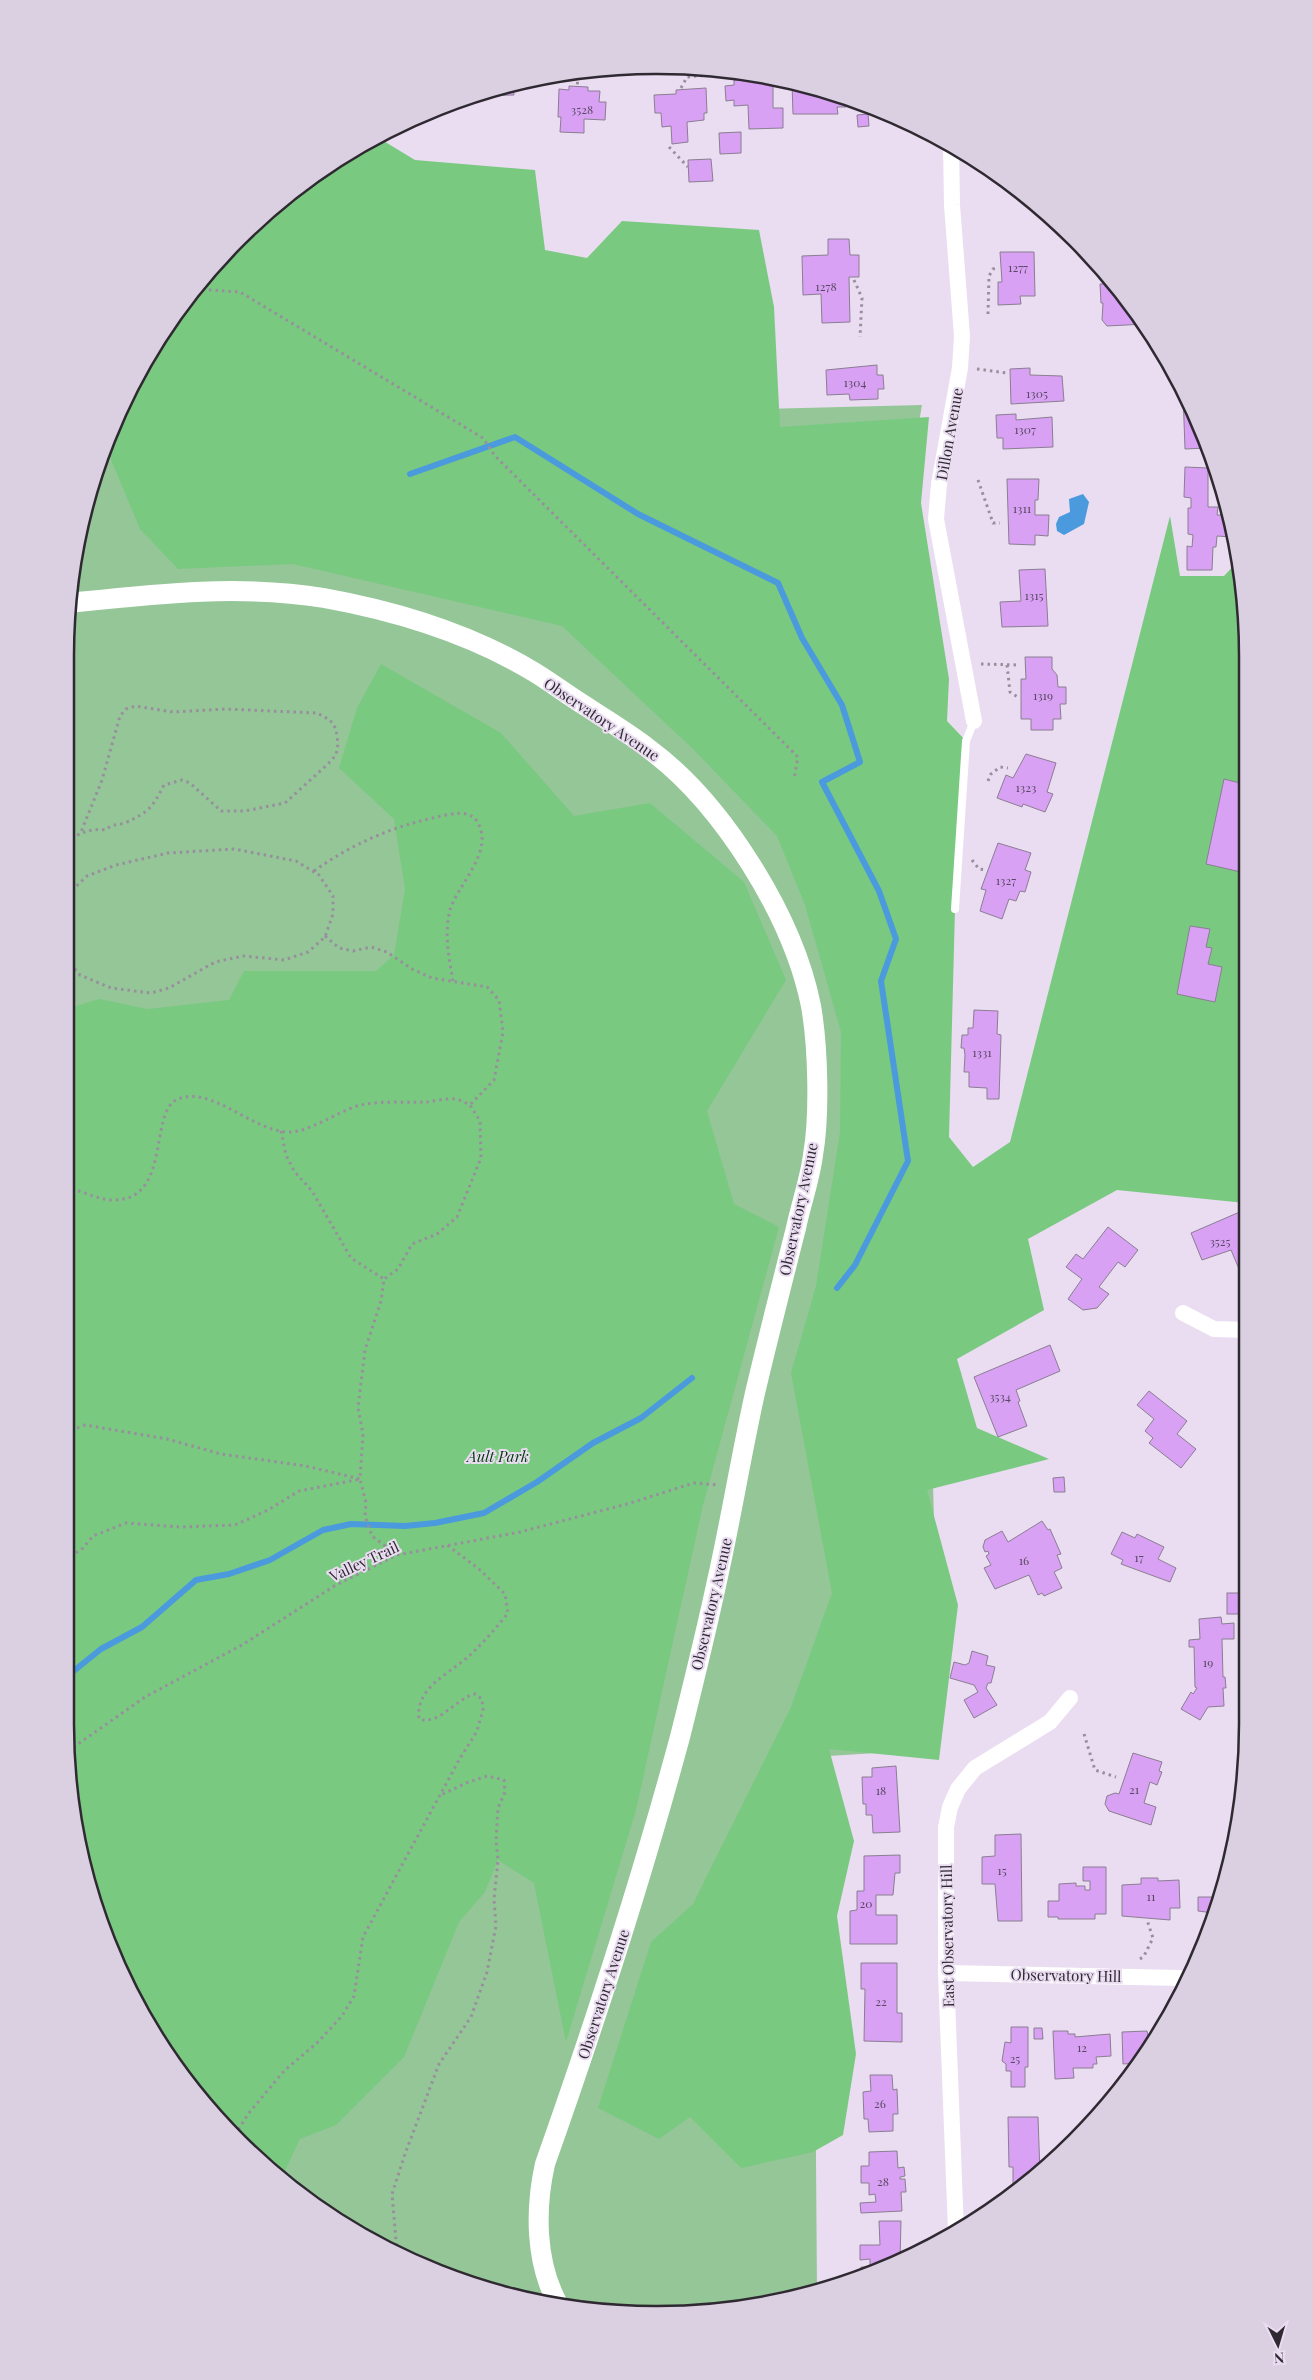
<svg xmlns="http://www.w3.org/2000/svg" width="1313" height="2380" viewBox="0 0 1313 2380" font-family="'Playfair Display',serif">
  <style>
    .green { fill: #94c697 }
    .forest { fill: #7ac981 }
    .water { fill: #4a9add }
    .lines { fill: none; stroke-linecap: round; stroke-linejoin: round }
    .stream { stroke: #4a9add; stroke-width: 6 }
    .building { fill: #d8a1f4; stroke: #8a7e91 }
    .path { stroke: #988f9d; stroke-width: 3; stroke-dasharray: 2.5 4; stroke-linecap: butt }
    .service { stroke: #fff; stroke-width: 8 }
    .minor { stroke: #fff; stroke-width: 16 }
    .tertiary { stroke: #fff; stroke-width: 20 }
    .labels { text-anchor: middle; dominant-baseline: central; stroke-width: 4; stroke-linejoin: round; paint-order: stroke }
    .number-label { font-size: 12px; fill: #594862 }
    .street-label { font-size: 15px; fill: #2f2a32; stroke: #eaddf1 }
    .park-label { font-size: 15px; font-style: italic; fill: #003b0d; stroke: #eaddf1 }
    .rim { fill: none; stroke: #2f2a32; stroke-width: 2.5 }
  </style>
  <rect width="100%" height="100%" fill="#eaddf1"/>
  <polygon class="green" points="212,267 644,412 922,405 907,493 940,1749 813,1757 817,2292 809,2295 695,2314 618,2314 504,2295 430,2270 328,2215 266,2168 187,2084 144,2019 96,1914 76,1839 65,1723 66,618 85,503 144,361"/>
  <g class="forest">
    <polygon points="377,137 415,160 535,170 545,250 587,258 622,221 759,230 774,307 780,427 929,417 921,503 949,679 947,721 966,741 955,909 949,1137 973,1167 1010,1142 1170,516 1180,576 1224,576 1238,561 1243,580 1245,1203 1117,1190 1028,1239 1044,1310 957,1359 977,1428 1049,1459 927,1490 958,1605 939,1760 829,1749 854,1841 837,1916 856,2054 843,2135 813,2152 741,2168 690,2117 659,2139 598,2108 651,1942 693,1904 791,1707 832,1593 791,1373 816,1286 840,1132 841,1032 805,905 777,836 694,750 562,626 293,564 178,569 140,529 107,450 144,361 212,267 296,187"/>
    <polygon points="381,664 501,733 574,816 650,803 744,882 786,980 707,1111 734,1204 779,1227 703,1505 636,1810 566,2042 534,1883 498,1860 485,1892 459,1922 404,2057 336,2125 300,2139 281,2179 266,2168 187,2084 144,2019 96,1914 76,1839 65,1723 66,1009 99,999 148,1009 229,1000 244,971 376,971 394,955 405,889 394,819 339,768 357,708"/>
  </g>
  <polygon class="water" points="1083,494 1089,502 1084,524 1064,535 1057,531 1056,524 1059,517 1070,512 1069,499"/>
  <g class="lines">
    <g class="stream">
      <polyline points="410,474 515,437 638,514 778,583 802,638 842,705 860,762 822,782 879,891 896,939 881,981 908,1161 855,1265 837,1288"/>
      <polyline points="65,1678 101,1649 142,1627 196,1580 229,1574 270,1560 323,1530 351,1524 405,1526 435,1523 484,1513 537,1482 593,1443 641,1418 692,1378"/>
    </g>
  </g>
  <g class="building">
    <polygon points="773,79 773,108 783,108 783,128 749,129 748,105 734,106 734,100 726,101 725,86 734,85 734,80"/>
    <polygon points="513,84 514,95 473,96 503,85"/>
    <polygon points="792,84 846,96 846,107 837,107 838,114 793,114"/>
    <polygon points="569,86 588,87 588,91 600,91 599,102 606,102 605,120 584,119 584,133 560,132 561,117 558,117 559,89 569,90"/>
    <polygon points="706,88 707,113 704,113 704,120 687,122 688,142 672,144 671,126 662,127 661,113 655,113 654,95 676,94 676,90"/>
    <polygon points="868,114 869,126 858,127 857,115"/>
    <polygon points="741,132 741,153 720,154 719,133"/>
    <polygon points="711,159 713,181 689,182 688,160"/>
    <polygon points="828,239 849,239 850,255 859,255 859,277 849,277 850,322 822,323 821,294 803,295 802,256 828,255"/>
    <polygon points="1000,252 1034,252 1035,296 1020,296 1021,304 998,305 998,282 1002,282"/>
    <polygon points="1103,276 1145,324 1107,326 1102,320 1103,303 1101,303 1100,284 1103,284"/>
    <polygon points="877,365 877,375 883,375 884,389 878,389 878,399 850,400 849,394 827,395 826,370"/>
    <polygon points="1030,368 1030,375 1062,376 1064,401 1011,404 1010,369"/>
    <polygon points="1183,393 1203,430 1206,448 1185,449"/>
    <polygon points="1016,414 1016,420 1052,417 1053,447 1003,449 1003,438 997,438 996,415"/>
    <polygon points="1185,467 1208,468 1208,507 1218,507 1217,515 1226,515 1232,537 1217,536 1216,547 1213,547 1212,570 1187,570 1187,546 1192,547 1193,535 1188,534 1188,508 1191,508 1191,498 1184,497"/>
    <polygon points="1007,479 1039,479 1038,500 1035,500 1035,515 1049,515 1048,536 1035,535 1035,545 1009,544"/>
    <polygon points="1045,569 1048,626 1002,627 1000,602 1021,601 1019,570"/>
    <polygon points="1025,657 1052,657 1052,669 1057,675 1058,687 1066,687 1066,704 1060,704 1061,719 1053,719 1053,730 1031,730 1031,719 1021,719 1021,679 1026,679"/>
    <polygon points="1026,754 1056,763 1047,792 1053,794 1045,812 1023,804 1022,807 997,798 1006,775 1013,778"/>
    <polygon points="1224,779 1244,784 1244,861 1241,872 1206,864"/>
    <polygon points="998,843 1031,853 1025,870 1031,872 1025,892 1020,891 1016,901 1009,899 1002,919 980,911 986,890 981,889"/>
    <polygon points="1190,926 1210,929 1206,947 1212,948 1208,964 1222,967 1215,1002 1177,994"/>
    <polygon points="974,1010 998,1011 997,1034 1001,1035 999,1099 987,1099 987,1088 969,1087 969,1072 964,1072 965,1055 964,1048 961,1048 962,1035 968,1035 968,1028 973,1028"/>
    <polygon points="1242,1211 1245,1219 1245,1275 1242,1276 1231,1250 1202,1260 1191,1233"/>
    <polygon points="1108,1227 1138,1250 1125,1267 1118,1262 1099,1287 1109,1294 1097,1308 1083,1310 1068,1299 1082,1279 1066,1267 1076,1254 1083,1259"/>
    <polygon points="1050,1345 1060,1371 1016,1390 1020,1401 1018,1402 1027,1426 998,1437 974,1377"/>
    <polygon points="1149,1391 1187,1421 1177,1434 1196,1449 1181,1468 1149,1443 1153,1438 1145,1431 1154,1419 1137,1405"/>
    <polygon points="1064,1477 1065,1492 1054,1492 1053,1478"/>
    <polygon points="1042,1521 1048,1530 1050,1529 1061,1554 1057,1555 1062,1568 1054,1572 1062,1588 1044,1596 1042,1593 1038,1595 1029,1575 995,1589 984,1568 991,1565 986,1556 989,1554 988,1551 985,1552 983,1547 985,1540 1002,1531 1008,1542"/>
    <polygon points="1122,1532 1135,1538 1137,1534 1164,1547 1158,1559 1176,1568 1170,1582 1121,1564 1123,1560 1111,1554"/>
    <rect x="1227" y="1593" width="19" height="21"/>
    <polygon points="1221,1617 1222,1624 1234,1623 1234,1639 1222,1639 1223,1677 1225,1677 1226,1688 1223,1688 1224,1706 1208,1707 1200,1720 1181,1709 1191,1692 1193,1694 1197,1688 1195,1687 1194,1647 1189,1647 1189,1640 1200,1639 1199,1619"/>
    <polygon points="972,1651 988,1656 986,1665 995,1667 991,1683 988,1683 986,1688 997,1705 974,1718 964,1700 978,1692 974,1685 950,1678 954,1662 965,1665 969,1663"/>
    <polygon points="1133,1753 1162,1762 1159,1771 1162,1772 1157,1785 1150,1782 1144,1803 1156,1807 1151,1825 1109,1811 1105,1804 1107,1796 1115,1793 1119,1794"/>
    <polygon points="896,1766 900,1832 873,1833 872,1815 866,1815 866,1804 863,1804 862,1777 872,1777 872,1768"/>
    <polygon points="1021,1834 1022,1921 998,1921 995,1884 982,1884 982,1857 995,1856 995,1835"/>
    <polygon points="900,1855 900,1873 895,1873 893,1895 876,1895 876,1915 897,1915 897,1944 850,1944 850,1911 857,1910 857,1891 864,1891 864,1856"/>
    <polygon points="1083,1867 1106,1867 1106,1914 1095,1914 1095,1919 1058,1919 1058,1917 1048,1917 1048,1901 1059,1901 1059,1884 1076,1883 1076,1886 1085,1886 1085,1890 1090,1890 1090,1881 1083,1881"/>
    <polygon points="1141,1878 1158,1878 1158,1881 1179,1880 1180,1908 1170,1908 1170,1920 1122,1916 1122,1885 1141,1884"/>
    <polygon points="1198,1897 1220,1897 1213,1913 1198,1911"/>
    <polygon points="861,1963 897,1963 897,2013 902,2013 902,2042 864,2041 865,1989 861,1989"/>
    <polygon points="1011,2027 1028,2027 1028,2067 1025,2067 1025,2087 1011,2087 1011,2071 1006,2071 1006,2064 1002,2061 1005,2042 1011,2043"/>
    <polygon points="1034,2028 1042,2028 1043,2039 1034,2039"/>
    <polygon points="1053,2031 1068,2031 1068,2034 1075,2034 1075,2037 1110,2034 1111,2056 1096,2057 1097,2064 1093,2064 1093,2068 1073,2068 1074,2078 1055,2079"/>
    <polygon points="1147,2031 1148,2036 1157,2036 1139,2063 1123,2064 1122,2032"/>
    <polygon points="870,2075 892,2075 893,2090 897,2089 898,2114 893,2114 893,2131 869,2132 868,2119 864,2119 863,2092 871,2091"/>
    <polygon points="1008,2117 1038,2117 1040,2173 1027,2183 1013,2184 1013,2167 1009,2167"/>
    <polygon points="897,2151 898,2168 904,2167 905,2176 900,2177 900,2179 905,2179 906,2192 901,2192 902,2211 861,2213 860,2203 876,2202 875,2194 869,2195 869,2183 861,2183 861,2166 869,2166 869,2152"/>
    <polygon points="879,2221 901,2221 900,2261 883,2270 861,2278 861,2267 870,2267 870,2259 860,2260 860,2245 880,2245"/>
  </g>
  <g class="lines">
    <g class="path">
      <polyline points="557,76 578,77 577,88"/>
      <polyline points="748,80 748,73"/>
      <polyline points="681,88 687,77 708,75"/>
      <polyline points="669,147 688,167"/>
      <polyline points="854,280 862,298 860,337"/>
      <polyline points="196,289 240,292 483,438 495,456 798,757 794,779"/>
      <polyline points="988,314 989,276 993,269 997,268"/>
      <polyline points="977,369 1007,373"/>
      <polyline points="978,480 993,523 1000,523"/>
      <polyline points="981,664 1019,665"/>
      <polyline points="1007,665 1010,692 1019,698"/>
      <polyline points="988,781 991,774 1000,767 1008,768"/>
      <path d="M66 842C80 833 89 828 106 830 111 824 118 825 125 823 149 812 152 808 164 785L182 780 190 783 221 811H244L285 803 328 764 336 755 338 744 336 729 330 720 317 713 225 709 173 712 135 706 126 709 120 716 102 780 81 832"/>
      <polyline points="972,860 979,869 987,870"/>
      <path d="M314 871C352 844 391 827 437 817 451 814 470 808 478 823 494 852 458 884 450 910 444 934 449 958 453 981"/>
      <polyline points="325,936 339,948 353,951 371,947 387,952 412,969 432,978 487,987 499,1000 503,1032 494,1080 470,1105"/>
      <polyline points="66,959 80,975 111,988 151,993 169,988 215,962 243,956 284,960 308,952 325,937 333,914 333,896 319,875 296,861 234,849 168,853 116,865 87,876 69,893 66,902"/>
      <polyline points="281,1131 286,1155 294,1171 312,1191 351,1258 384,1279"/>
      <path d="M65 1433 85 1425 167 1439 221 1454 306 1466 360 1479 363 1434 358 1408 365 1350 381 1301 384 1279 398 1269 412 1244 437 1234 457 1217 481 1158 480 1121 470 1105C466 1103 461 1100 456 1099 447 1098 435 1101 426 1102 404 1103 379 1100 357 1106 338 1112 308 1132 290 1132 252 1132 210 1083 176 1100 149 1115 171 1201 113 1200 97 1200 82 1190 66 1188"/>
      <polyline points="65,1560 83,1548 93,1536 126,1523 180,1527 235,1525 268,1510 299,1491 360,1479 366,1503 365,1516 372,1536 397,1555"/>
      <polyline points="1084,1734 1095,1770 1116,1777"/>
      <polyline points="68,1751 145,1697 242,1645 336,1585 397,1555 520,1532 627,1504 694,1483 718,1485"/>
      <polyline points="1140,1959 1144,1956 1153,1938 1147,1920"/>
      <path d="M235 2135 248 2114 284 2071 318 2042 342 2016 354 1996 363 1937 459 1760 477 1731 483 1710 482 1699 475 1694C456 1698 439 1726 419 1719 415 1688 449 1674 469 1656 483 1643 496 1628 508 1613L505 1594 479 1569 447 1545"/>
      <polyline points="397,2252 392,2194 405,2154 439,2064 471,2017 487,1972 496,1926 494,1899 498,1860 496,1840 498,1808 505,1792 504,1780 487,1776 466,1783 441,1795"/>
    </g>
    <polyline class="service" points="955,909 966,741 974,721"/>
    <g class="minor">
      <polyline points="951,144 952,205 962,336 960,368 939,484 936,519 974,721"/>
      <polyline points="1183,1313 1214,1329 1245,1330"/>
      <polyline points="946,1973 1180,1978 1184,1981"/>
      <polyline points="956,2231 946,1973 946,1827 950,1807 958,1789 975,1768 1050,1722 1070,1698"/>
    </g>
    <path class="tertiary" d="M69 603C154 594 238 584 324 598 396 611 471 634 534 672 552 683 569 696 587 707 608 721 630 734 649 749 722 803 793 916 811 1006 818 1046 820 1115 813 1155 810 1179 801 1204 796 1228 782 1283 768 1338 755 1393 741 1456 731 1519 717 1581 706 1633 693 1685 680 1737 641 1881 595 2023 545 2164 535 2209 535 2262 558 2304"/>
  </g>
  <g class="labels">
    <g class="number-label">
      <text x="582" y="109">3528</text>
      <text x="1018" y="267">1277</text>
      <text x="826" y="286">1278</text>
      <text x="855" y="382">1304</text>
      <text x="1037" y="393">1305</text>
      <text x="1025" y="429">1307</text>
      <text x="1022" y="508">1311</text>
      <text x="1034" y="595">1315</text>
      <text x="1043" y="695">1319</text>
      <text x="1026" y="787">1323</text>
      <text x="1006" y="880">1327</text>
      <text x="982" y="1052">1331</text>
      <text x="1220" y="1241">3525</text>
      <text x="1000" y="1396">3534</text>
      <text x="1139" y="1557">17</text>
      <text x="1024" y="1560">16</text>
      <text x="1208" y="1662">19</text>
      <text x="1134" y="1789">21</text>
      <text x="881" y="1790">18</text>
      <text x="1002" y="1870">15</text>
      <text x="1151" y="1896">11</text>
      <text x="866" y="1903">20</text>
      <text x="881" y="2001">22</text>
      <text x="1082" y="2047">12</text>
      <text x="1015" y="2058">25</text>
      <text x="880" y="2103">26</text>
      <text x="883" y="2181">28</text>
    </g>
    <g class="street-label">
      <text transform="translate(949 434) rotate(-80)">Dillon Avenue</text>
      <text transform="translate(602 719) rotate(34)">Observatory Avenue</text>
      <text transform="translate(798 1209) rotate(-78)">Observatory Avenue</text>
      <text transform="translate(364 1561) rotate(-25)">Valley Trail</text>
      <text transform="translate(711 1604) rotate(-77)">Observatory Avenue</text>
      <text transform="translate(947 1936) rotate(-91)">East Observatory Hill</text>
      <text transform="translate(1066 1975) rotate(1)">Observatory Hill</text>
      <text transform="translate(603 1994) rotate(-72)">Observatory Avenue</text>
    </g>
    <g class="park-label">
      <text x="498" y="1456">Ault Park</text>
    </g>
  </g>
  <path d="M0 0H1313V2380H0ZM656 74H657A582 582 0 0 1 1239 656V1724A582 582 0 0 1 657 2306H656A582 582 0 0 1 74 1724V656A582 582 0 0 1 656 74Z" fill="#dbcfe2" fill-rule="evenodd"/>
  <path class="rim" d="M656 74H657A582 582 0 0 1 1239 656V1724A582 582 0 0 1 657 2306H656A582 582 0 0 1 74 1724V656A582 582 0 0 1 656 74Z"/>
  <g transform="translate(1278 2345) rotate(175)" stroke="#eaddf1" stroke-width="4" paint-order="stroke">
  <path d="M0-4L9 19L0 12L-9 19Z" fill="#2f2a32"/>
  <text y="-8" font-size="14" font-weight="bold" text-anchor="middle" fill="#2f2a32">N</text>
  </g>
</svg>
